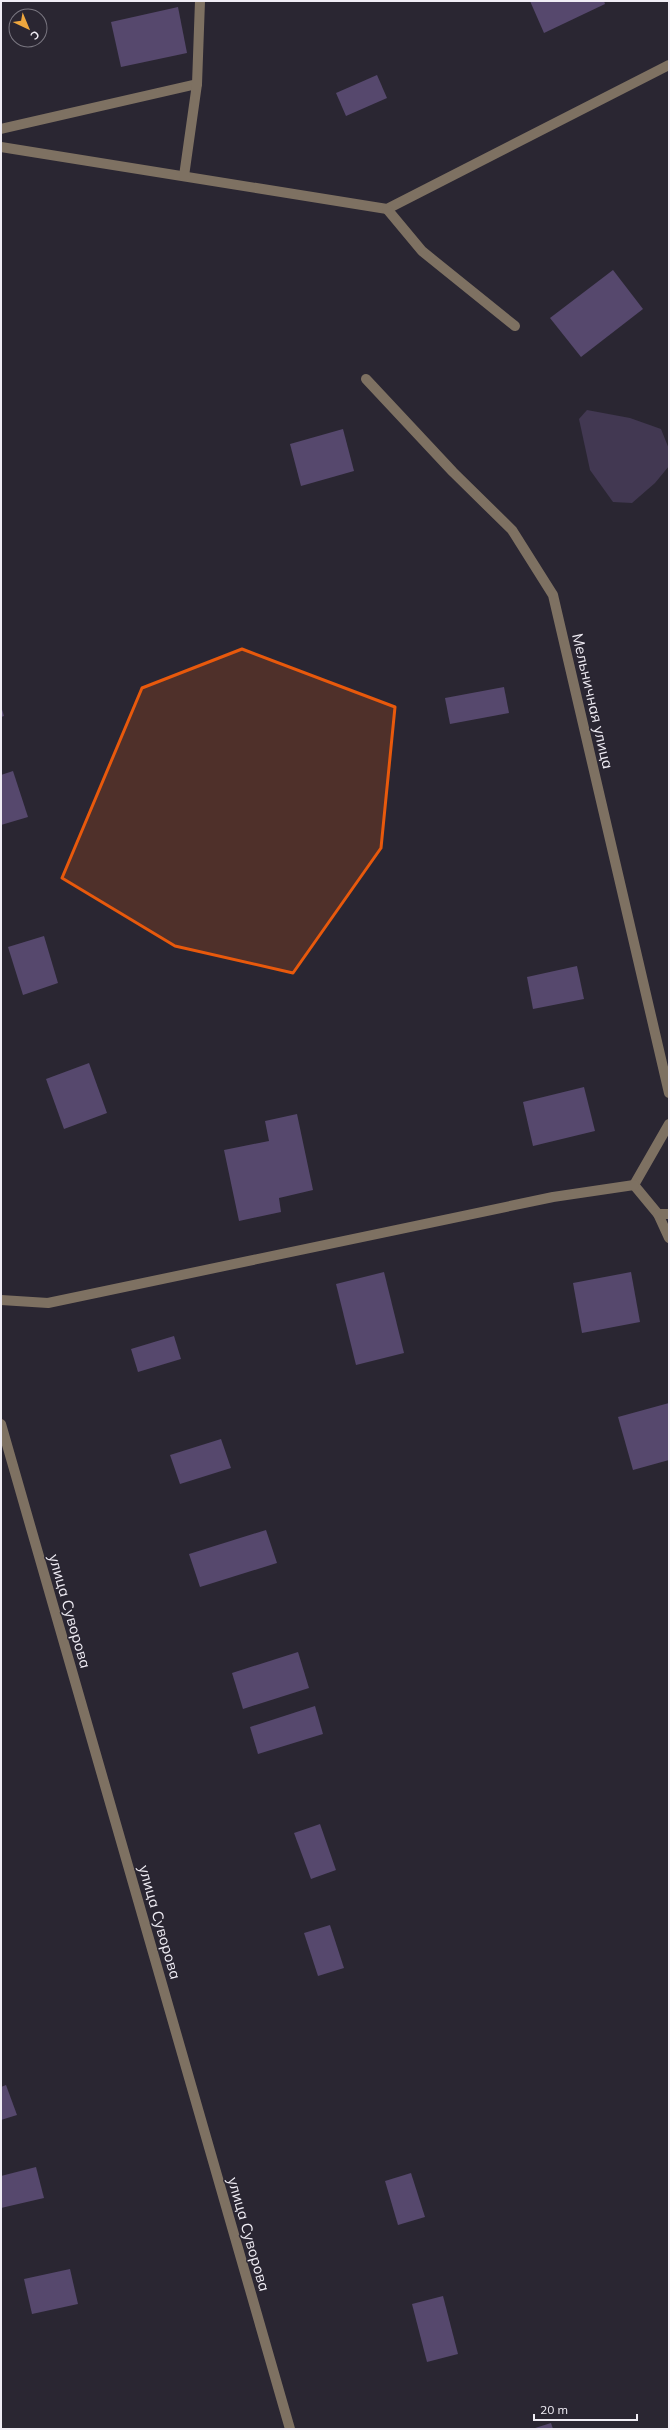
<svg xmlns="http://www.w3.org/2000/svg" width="670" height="2430" viewBox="0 0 670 2430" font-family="Mulish,sans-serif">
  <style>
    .green { fill: #423852 }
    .building { fill: #56486d }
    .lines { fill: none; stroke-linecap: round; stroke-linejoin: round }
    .minor { stroke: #7e7162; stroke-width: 10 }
    .marked { fill: #e8590c; fill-opacity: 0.2; stroke: #e8590c; stroke-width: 3; stroke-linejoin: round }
    .labels { text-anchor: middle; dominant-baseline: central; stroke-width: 3; stroke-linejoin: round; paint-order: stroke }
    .street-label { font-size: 15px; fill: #f0edf5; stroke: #2a2632 }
  </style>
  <rect width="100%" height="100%" fill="#2a2632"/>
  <polygon class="green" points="587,410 630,418 661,429 669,449 669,466 655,483 632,503 613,502 590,470 579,419"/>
  <g class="building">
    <polygon points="530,1 604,1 605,4 544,33"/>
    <polygon points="178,7 187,53 121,67 111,22"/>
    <polygon points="377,75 387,98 346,116 336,93"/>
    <polygon points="613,270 643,309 581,357 550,318"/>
    <polygon points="343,429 354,471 301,486 290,444"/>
    <polygon points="504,687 509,713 450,724 445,698"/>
    <polygon points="1,706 4,716 1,717"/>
    <polygon points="13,771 28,817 1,825 1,775"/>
    <polygon points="44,936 58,983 23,995 8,947"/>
    <polygon points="577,966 584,999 533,1009 527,977"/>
    <polygon points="89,1063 107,1113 64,1129 46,1079"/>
    <polygon points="584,1087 595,1131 533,1146 523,1102"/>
    <polygon points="297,1114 313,1190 279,1198 281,1212 239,1221 224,1150 269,1141 265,1121"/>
    <polygon points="384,1272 404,1353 356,1365 336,1284"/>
    <polygon points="631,1272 640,1322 582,1333 573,1283"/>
    <polygon points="174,1336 181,1359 138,1372 131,1349"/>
    <polygon points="669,1403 669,1460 633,1470 618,1417"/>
    <polygon points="221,1439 231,1468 180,1484 170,1455"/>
    <polygon points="266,1530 277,1563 200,1587 189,1554"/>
    <polygon points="298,1652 309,1688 243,1709 232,1673"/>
    <polygon points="315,1706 323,1734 258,1754 250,1727"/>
    <polygon points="320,1824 336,1870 311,1879 294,1833"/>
    <polygon points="330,1925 344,1968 318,1976 304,1933"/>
    <polygon points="6,2085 17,2115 1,2120 1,2087"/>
    <polygon points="36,2167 44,2198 1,2208 1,2176"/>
    <polygon points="411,2173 425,2217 398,2225 385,2181"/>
    <polygon points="70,2269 78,2304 32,2314 24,2279"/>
    <polygon points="443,2296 458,2354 427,2362 412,2304"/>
    <polygon points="551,2423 553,2429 532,2429"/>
  </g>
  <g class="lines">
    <g class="minor">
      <polyline points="1,129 197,84"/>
      <polyline points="1,147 387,209 669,65"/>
      <polyline points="184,176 197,84 200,1"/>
      <polyline points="387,209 422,251 515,326"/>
      <polyline points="366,379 453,472 512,530 553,595 669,1093"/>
      <polyline points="634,1185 669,1124"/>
      <polyline points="634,1185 658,1214 669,1238"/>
      <polyline points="658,1214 669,1214"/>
      <polyline points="1,1300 48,1303 553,1197 634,1185"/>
      <polyline points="1,1424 290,2429"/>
    </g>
  </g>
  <path class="marked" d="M242 649 395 707 381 848 293 973 175 946 62 878 142 688Z"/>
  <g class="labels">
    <g class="street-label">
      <text transform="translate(593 701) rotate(77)">Мельничная улица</text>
      <text transform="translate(70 1611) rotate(74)">улица Суворова</text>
      <text transform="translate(160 1922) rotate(74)">улица Суворова</text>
      <text transform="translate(249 2234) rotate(74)">улица Суворова</text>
    </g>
  </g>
  <rect width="670" height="2430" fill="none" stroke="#f0edf5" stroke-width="4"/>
  <g transform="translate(28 28) rotate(136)"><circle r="19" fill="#2a2632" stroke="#797680"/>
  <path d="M0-3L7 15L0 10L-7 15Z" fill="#efa73e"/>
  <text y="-6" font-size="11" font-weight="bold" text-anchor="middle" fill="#f0edf5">С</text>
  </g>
  <path d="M534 2414v6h103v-6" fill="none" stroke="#f0edf5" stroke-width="2"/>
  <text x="540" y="2414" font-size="12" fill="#f0edf5" stroke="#2a2632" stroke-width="3" paint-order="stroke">20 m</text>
</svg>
